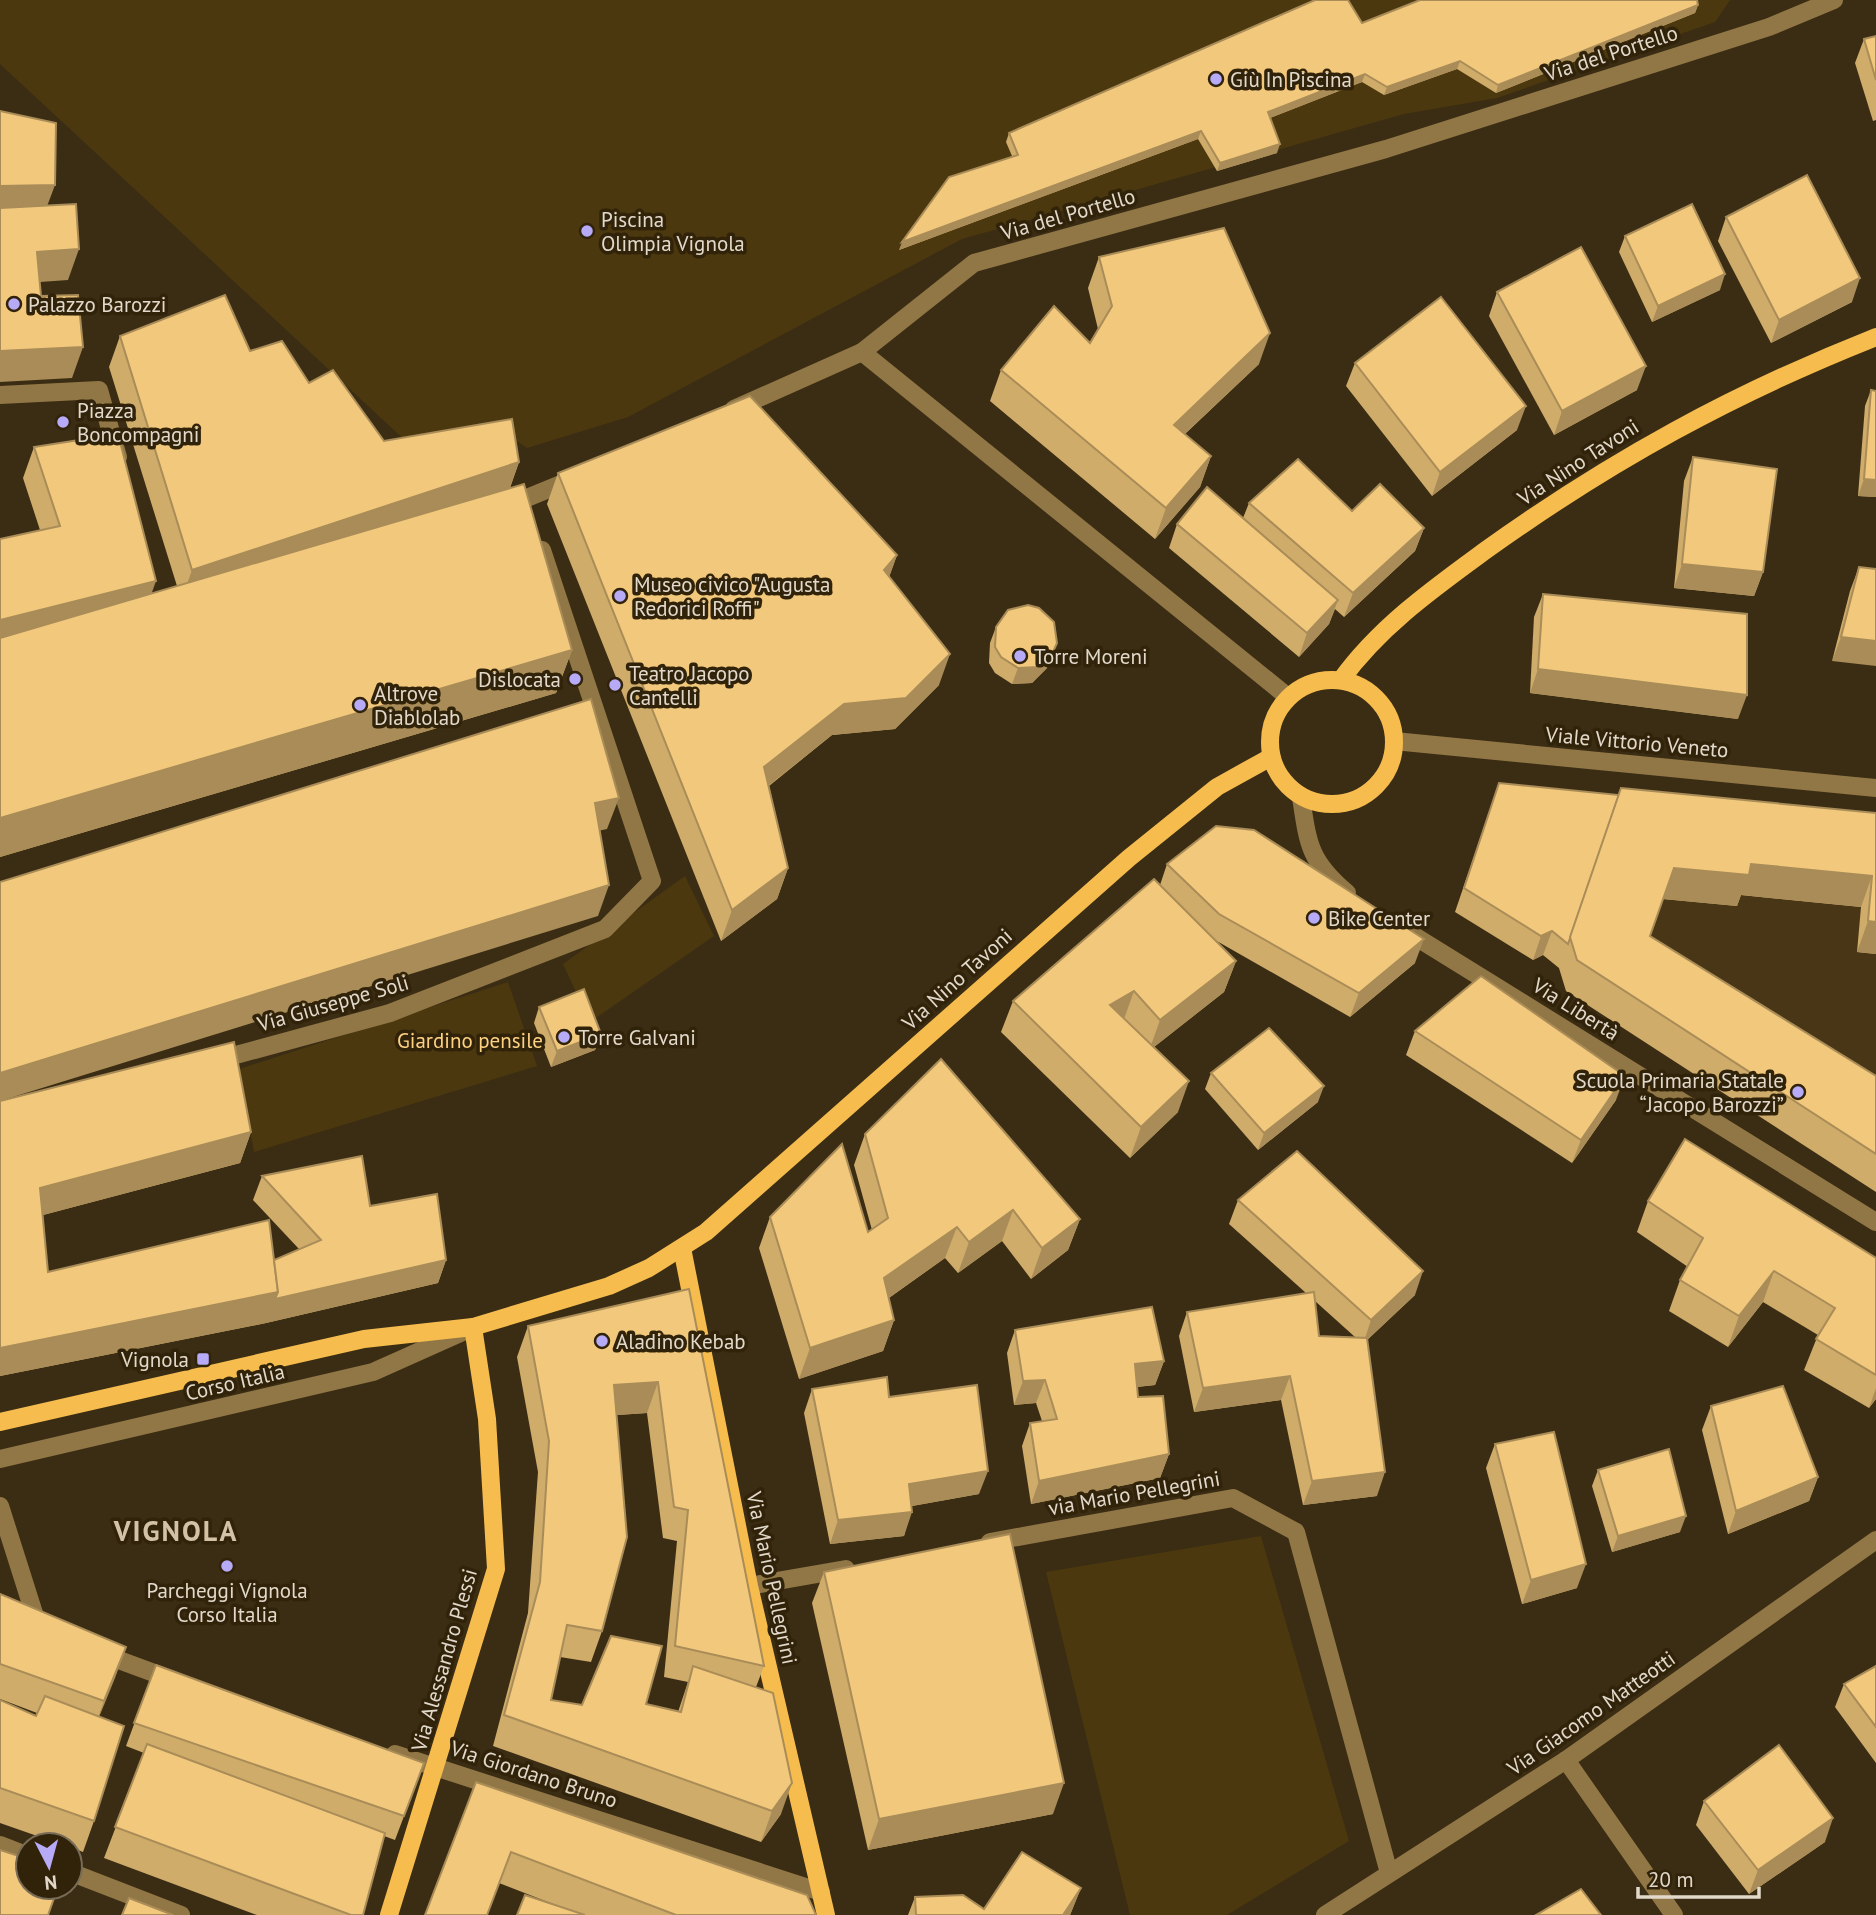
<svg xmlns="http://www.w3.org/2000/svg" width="1876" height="1915" viewBox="0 0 1876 1915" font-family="'PT Sans',sans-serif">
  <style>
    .built { fill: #483616 }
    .green { fill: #4c380e }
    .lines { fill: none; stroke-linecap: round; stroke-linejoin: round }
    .minor { stroke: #927746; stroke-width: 18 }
    .major { stroke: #f6bd4e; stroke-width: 18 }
    .wall { fill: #d0ac6b; fill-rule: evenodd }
    .shaded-wall { fill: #a98c57 }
    .building { fill: #f2c87c; stroke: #a98c57; stroke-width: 2 }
    .poi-dot { fill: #b7abf7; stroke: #31230a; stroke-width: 2.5 }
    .labels { text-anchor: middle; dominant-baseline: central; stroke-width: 7; stroke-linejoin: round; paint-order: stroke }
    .street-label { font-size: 21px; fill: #e2d9cb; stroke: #31230a }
    .poi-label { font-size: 21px; fill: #e2d9cb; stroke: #31230a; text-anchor: start }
    .park-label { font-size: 21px; fill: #fed283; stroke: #31230a }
    .district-label { font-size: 28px; font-weight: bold; letter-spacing: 2px; fill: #d3c2a5; stroke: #31230a }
  </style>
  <rect width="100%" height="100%" fill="#3b2d14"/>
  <polygon class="built" points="1490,807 1876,845 1876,1192 1566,991 1559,968 1543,955 1533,960 1455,912"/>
  <g class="green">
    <polygon points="0,0 1730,0 1715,22 1497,98 1404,114 962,239 628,417 527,448 497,428 410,445 0,64"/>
    <polygon points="685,876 714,936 590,1022 563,964"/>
    <polygon points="508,982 537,1066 254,1152 239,1069"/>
    <polygon points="1261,1536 1349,1841 1227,1915 1130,1915 1046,1572"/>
  </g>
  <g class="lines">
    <g class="minor">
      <polyline points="862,352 1288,697"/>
      <polyline points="0,395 99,390 118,457"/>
      <polyline points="734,409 862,352 974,263 1386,149 1769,27 1834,0"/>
      <polyline points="505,507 573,479"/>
      <polyline points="1394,741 1876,788"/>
      <path d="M1301 797C1308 844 1309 861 1347 893"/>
      <polyline points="1403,929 1876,1222"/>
      <polyline points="214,1061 390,1013 605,929 652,881 542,550"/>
      <polyline points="0,1459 373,1372 467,1330"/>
      <polyline points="0,1506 39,1629"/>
      <polyline points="990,1542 1233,1498 1296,1532 1389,1873"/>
      <polyline points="749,1586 846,1569"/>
      <polyline points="100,1653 173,1680"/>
      <polyline points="395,1754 821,1892"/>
      <polyline points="1566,1760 1674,1915"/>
      <polyline points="0,1845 28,1856"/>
      <polyline points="70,1872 181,1915"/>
      <polyline points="1325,1915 1566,1760 1876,1540"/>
    </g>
    <g class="major">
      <path d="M1341 680C1379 627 1434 588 1486 550 1612 460 1732 394 1876 337"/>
      <circle cx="1332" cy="742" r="62"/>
      <polyline points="682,1248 749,1586 826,1915"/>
      <polyline points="0,1422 364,1339 473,1327 609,1286 649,1268 706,1232 1129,858 1217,787 1271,757"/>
      <polyline points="389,1915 496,1569 487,1419 473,1327"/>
    </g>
  </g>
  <g class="wall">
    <polygon points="1698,5 1695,13 1496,93 1457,69 1384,95 1362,82 1270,118 1277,153 1217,171 1198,139 899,250 1012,156 1006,142 1009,133 1362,23"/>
    <polygon points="1876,36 1876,120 1873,121 1855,63 1864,39"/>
    <polygon points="1726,217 1852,302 1771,343 1718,241"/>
    <polygon points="1625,236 1720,290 1652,322 1619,252"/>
    <polygon points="1099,257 1259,364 1185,434 1211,456 1200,487 1155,539 990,401 1001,370 1090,343 1098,329 1088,288"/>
    <polygon points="1497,292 1637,390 1554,435 1489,316"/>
    <polygon points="120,336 250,351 309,383 384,441 519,462 510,488 572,650 556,693 0,857 0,539 40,530 23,478 34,447 152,593 177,586 109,367"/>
    <polygon points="1355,363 1517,430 1432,496 1346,386"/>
    <polygon points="1871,390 1876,497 1858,496 1865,406"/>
    <polygon points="1693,457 1763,572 1754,596 1674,588 1684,481"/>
    <polygon points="558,473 897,555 889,577 939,685 895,729 832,735 769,786 788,868 777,899 721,941 547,504"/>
    <polygon points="1249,503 1352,511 1424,528 1415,551 1344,617 1335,609 1329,624 1299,657 1169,548 1177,524 1243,518"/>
    <polygon points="1859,567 1876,569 1832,661 1850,591"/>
    <polygon points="1543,594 1738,719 1530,693 1534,617"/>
    <polygon points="996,627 1047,668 1032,683 1012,684 995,673 989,663 990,643"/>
    <polygon points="1499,783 1619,795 1876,813 1876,954 1857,952 1861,907 1741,895 1737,906 1663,899 1650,936 1876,1076 1876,1192 1566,991 1559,968 1543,955 1533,960 1455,912"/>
    <polygon points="1167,864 1415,963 1350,1017 1215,940 1236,961 1224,992 1154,1047 1178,1112 1130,1158 1001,1032 1013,1001 1160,885"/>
    <polygon points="539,1007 601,1034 595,1050 551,1067 534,1023"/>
    <polygon points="1415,1031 1616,1100 1572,1163 1406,1055"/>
    <polygon points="1211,1073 1318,1102 1258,1150 1205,1089"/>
    <polygon points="0,1101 251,1132 240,1163 43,1215 48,1272 274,1260 299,1249 253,1200 262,1176 370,1206 446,1260 438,1283 266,1323 0,1376"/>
    <polygon points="865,1134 1080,1219 1068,1250 1031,1279 1002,1241 958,1273 945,1258 889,1298 894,1320 883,1351 799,1379 759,1248 770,1217 868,1232 872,1230 854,1165"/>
    <path d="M1238 1200 1415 1295 1367 1340 1377 1496 1303 1505 1281 1400 1194 1412 1179 1336 1187 1312 1306 1293 1229 1224ZM1315 1301 1355 1337 1319 1336Z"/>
    <polygon points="1648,1201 1876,1258 1876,1399 1869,1408 1804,1370 1818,1335 1763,1302 1728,1347 1669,1311 1680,1280 1688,1267 1637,1232"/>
    <path d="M689 1289 764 1666 756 1687 781 1814 761 1842 493 1746 528 1613 538 1472 517 1357 528 1326ZM647 1413 663 1538 677 1541 664 1677 688 1682 678 1712 646 1704 582 1705 551 1700 560 1657 591 1662 602 1631 617 1415Z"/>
    <polygon points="1015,1330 1164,1361 1155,1385 1137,1387 1138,1397 1169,1454 1160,1478 1031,1504 1022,1446 1030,1423 1042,1421 1036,1403 1014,1405 1007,1353"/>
    <polygon points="812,1389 889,1397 979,1494 912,1506 904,1536 830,1544 804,1413"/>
    <polygon points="1711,1406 1818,1477 1809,1501 1728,1534 1702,1430"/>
    <polygon points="1495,1444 1577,1588 1522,1604 1486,1468"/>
    <polygon points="1598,1470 1680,1532 1612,1552 1592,1486"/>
    <polygon points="824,1572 1053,1814 868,1850 812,1603"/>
    <polygon points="0,1594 126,1647 99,1716 94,1821 83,1852 70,1847 70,1845 63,1845 0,1823 0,1700 36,1716 37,1713 0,1699"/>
    <polygon points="156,1665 424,1763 395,1840 384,1836 363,1915 257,1915 104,1858 144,1753 126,1746"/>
    <polygon points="1876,1666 1876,1763 1835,1707 1844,1684"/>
    <polygon points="476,1782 816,1915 517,1915 571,1911 499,1883"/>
    <polygon points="1704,1801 1825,1842 1749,1894 1696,1825"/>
    <polygon points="1081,1888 1070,1915 908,1915 915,1897 984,1909"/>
  </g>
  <g class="shaded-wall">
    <polygon points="1698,5 1695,13 1496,93 1498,85"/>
    <polygon points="1460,61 1457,69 1384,95 1387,87"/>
    <polygon points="1365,74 1362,82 1265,120 1268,112"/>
    <polygon points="1201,131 1198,139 899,250 902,242"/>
    <polygon points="1280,144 1277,153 1217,171 1220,163"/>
    <polygon points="55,185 46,209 0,210 0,186"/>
    <polygon points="79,249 68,280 26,283 37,252"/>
    <polygon points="1725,274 1720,290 1652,322 1658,306"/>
    <polygon points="1860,278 1852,302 1771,343 1779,320"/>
    <polygon points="1270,333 1259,364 1162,455 1174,425"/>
    <polygon points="83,347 72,378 0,382 0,351"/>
    <polygon points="1646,366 1637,390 1554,435 1562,411"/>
    <polygon points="1526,406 1517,430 1432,496 1440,472"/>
    <polygon points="1211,456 1200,487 1155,539 1166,508"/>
    <polygon points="519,462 508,493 181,601 192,570"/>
    <polygon points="1864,479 1876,480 1876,497 1858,496"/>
    <polygon points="1424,528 1415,551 1344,617 1353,593"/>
    <polygon points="897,555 886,586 884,570"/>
    <polygon points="1682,564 1763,572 1754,596 1674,588"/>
    <polygon points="156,581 145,612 0,648 0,620"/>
    <polygon points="1338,600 1329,624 1299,657 1307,633"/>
    <polygon points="1841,637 1876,641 1876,666 1832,661"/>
    <polygon points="1057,643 1047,668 1032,683 1012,684 1018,668"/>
    <polygon points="572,650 556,693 0,857 0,818"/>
    <polygon points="950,654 939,685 895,729 832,735 753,798 764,767 844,704"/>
    <polygon points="1538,669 1747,695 1738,719 1530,693"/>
    <polygon points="619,798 607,829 584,834 595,803"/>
    <polygon points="1751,864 1872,876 1861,907 1741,895 1737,906 1663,899 1674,868"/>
    <polygon points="788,868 777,899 721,941 732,910"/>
    <polygon points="609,885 598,916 0,1101 0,1073"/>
    <polygon points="1868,921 1876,922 1876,954 1857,952"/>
    <polygon points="1552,931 1543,955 1533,960 1541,936"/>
    <polygon points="1424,939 1415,963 1350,1017 1359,993"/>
    <polygon points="1236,961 1224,992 1149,1051 1160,1020"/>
    <polygon points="1134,991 1123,1022 1110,1005"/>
    <polygon points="601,1034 595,1050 551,1067 557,1051"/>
    <polygon points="1625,1076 1616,1100 1572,1163 1581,1140"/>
    <polygon points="1189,1081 1178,1112 1130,1158 1141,1127"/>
    <polygon points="1324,1086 1318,1102 1258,1150 1264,1133"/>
    <polygon points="251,1132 240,1163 28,1219 40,1188"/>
    <polygon points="1013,1210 1002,1241 958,1273 969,1242"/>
    <polygon points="1080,1219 1068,1250 1031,1279 1042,1248"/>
    <polygon points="957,1227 945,1258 873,1309 884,1278"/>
    <polygon points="446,1260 438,1283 266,1323 0,1376 0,1348 278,1292"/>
    <polygon points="1423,1271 1415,1295 1363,1344 1371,1320"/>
    <polygon points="1774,1271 1763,1302 1728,1347 1739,1316"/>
    <polygon points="894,1320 883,1351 799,1379 810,1348"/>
    <polygon points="1164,1361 1155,1385 1126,1388 1135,1364"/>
    <polygon points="1290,1376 1281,1400 1194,1412 1203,1388"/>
    <polygon points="1045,1380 1036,1403 1014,1405 1023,1381"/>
    <polygon points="658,1382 647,1413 603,1416 614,1385"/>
    <polygon points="1876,1388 1876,1399 1869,1408"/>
    <polygon points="1169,1454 1160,1478 1031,1504 1039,1481"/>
    <polygon points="988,1471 979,1494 901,1508 909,1484"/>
    <polygon points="1385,1472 1377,1496 1303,1505 1312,1481"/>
    <polygon points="1818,1477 1809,1501 1728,1534 1736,1511"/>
    <polygon points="912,1512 904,1536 830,1544 838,1520"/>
    <polygon points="1686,1516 1680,1532 1612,1552 1618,1536"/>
    <polygon points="1586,1564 1577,1588 1522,1604 1531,1580"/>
    <polygon points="126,1647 115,1678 93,1732 104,1701"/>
    <polygon points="792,1783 781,1814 761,1842 772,1811"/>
    <polygon points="1064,1783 1053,1814 868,1850 879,1819"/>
    <polygon points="1833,1818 1825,1842 1749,1894 1758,1870"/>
    <polygon points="1081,1888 1070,1915 1063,1915"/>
  </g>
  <g class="building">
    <polygon points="1315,0 1348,0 1362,23 1420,0 1697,0 1698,5 1498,85 1460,61 1387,87 1365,74 1268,112 1280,144 1220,163 1201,131 902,242 949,177 1018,155 1009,133"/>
    <polygon points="1876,36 1876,80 1864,39"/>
    <polygon points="0,111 56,123 55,185 0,186"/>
    <polygon points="1807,175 1860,278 1779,320 1726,217"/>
    <polygon points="76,204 79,249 37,252 41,296 78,295 83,347 0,351 0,208"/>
    <polygon points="1692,204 1725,274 1658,306 1625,236"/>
    <polygon points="1224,228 1270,333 1174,425 1211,456 1166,508 1001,370 1054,306 1090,343 1112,306 1099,257"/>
    <polygon points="1581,247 1646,366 1562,411 1497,292"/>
    <polygon points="225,295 250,351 282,341 309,383 333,370 384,441 512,419 519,462 192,570 120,336"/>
    <polygon points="1441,297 1526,406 1440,472 1355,363"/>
    <polygon points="1871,390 1876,391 1876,480 1864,479"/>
    <polygon points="750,396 897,555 884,570 950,654 906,698 844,704 764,767 788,868 732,910 558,473"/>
    <polygon points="118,434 156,581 0,620 0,539 60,526 34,447"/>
    <polygon points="1693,457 1777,469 1763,572 1682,564"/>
    <polygon points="1298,459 1352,511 1380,484 1424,528 1353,593 1249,503"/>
    <polygon points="524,484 572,650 0,818 0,638"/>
    <polygon points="1207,487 1338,600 1307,633 1177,524"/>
    <polygon points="1859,567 1876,569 1876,641 1841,637"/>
    <polygon points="1543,594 1747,614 1747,695 1538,669"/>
    <polygon points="1028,605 1039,608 1054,622 1057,643 1053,652 1038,667 1018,668 1001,657 995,647 996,627 1008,610"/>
    <polygon points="591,699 619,798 595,803 609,885 0,1073 0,882"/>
    <polygon points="1499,783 1619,795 1568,944 1552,931 1541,936 1464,888"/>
    <polygon points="1621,788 1876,813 1876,922 1868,921 1872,876 1751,864 1749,875 1674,868 1650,936 1876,1076 1876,1154 1577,960 1570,937"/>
    <polygon points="1216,826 1254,830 1424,939 1359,993 1219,914 1167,864"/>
    <polygon points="1154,879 1236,961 1160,1020 1134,991 1110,1005 1189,1081 1141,1127 1013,1001"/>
    <polygon points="1481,976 1625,1076 1581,1140 1415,1031"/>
    <polygon points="584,989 601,1034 557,1051 539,1007"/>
    <polygon points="1269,1028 1324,1086 1264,1133 1211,1073"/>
    <polygon points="234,1042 251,1132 40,1188 48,1272 269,1220 278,1292 0,1348 0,1101"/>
    <polygon points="941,1059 1080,1219 1042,1248 1013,1210 969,1242 957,1227 884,1278 894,1320 810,1348 770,1217 842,1144 868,1232 888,1218 865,1134"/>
    <polygon points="1685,1139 1876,1258 1876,1375 1816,1339 1835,1308 1774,1271 1739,1316 1680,1280 1703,1238 1648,1201"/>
    <polygon points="1297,1151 1423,1271 1371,1320 1238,1200"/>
    <polygon points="362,1156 370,1206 437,1194 446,1260 275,1299 278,1292 274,1260 321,1240 262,1176"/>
    <polygon points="689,1289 764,1666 675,1646 688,1510 674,1507 658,1382 614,1385 627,1537 602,1631 567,1625 551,1700 582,1705 611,1636 662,1646 646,1704 681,1712 693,1666 773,1693 792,1783 772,1811 504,1715 540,1582 549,1441 528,1326"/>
    <polygon points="1314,1292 1319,1336 1367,1338 1385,1472 1312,1481 1290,1376 1203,1388 1187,1312"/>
    <polygon points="1152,1307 1164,1361 1135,1364 1138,1397 1163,1396 1169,1454 1039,1481 1030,1423 1057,1419 1045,1380 1023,1381 1015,1330"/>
    <polygon points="887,1377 889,1397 977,1385 988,1471 909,1484 912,1512 838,1520 812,1389"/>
    <polygon points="1783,1386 1818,1477 1736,1511 1711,1406"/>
    <polygon points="1554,1432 1586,1564 1531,1580 1495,1444"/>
    <polygon points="1669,1449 1686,1516 1618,1536 1598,1470"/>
    <polygon points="1010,1534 1064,1783 879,1819 824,1572"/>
    <polygon points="0,1594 126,1647 104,1701 0,1664"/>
    <polygon points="156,1665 424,1763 404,1816 134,1723"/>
    <polygon points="1876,1666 1876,1727 1844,1684"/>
    <polygon points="45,1696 124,1726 94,1821 0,1788 0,1700 36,1716"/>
    <polygon points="147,1744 385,1833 363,1915 351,1915 115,1827"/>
    <polygon points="1779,1745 1833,1818 1758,1870 1704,1801"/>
    <polygon points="476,1782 807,1895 816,1915 676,1915 511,1852 487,1915 425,1915"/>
    <polygon points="0,1850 28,1859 28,1887 58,1887 48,1915 0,1915"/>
    <polygon points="1022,1852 1081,1888 1063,1915 916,1915 915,1897 963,1895 984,1909"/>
    <polygon points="1581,1889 1601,1915 1536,1915"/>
    <polygon points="525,1895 585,1915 517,1915"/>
    <polygon points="129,1898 173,1915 122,1915"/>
  </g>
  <g class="poi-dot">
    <circle cx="1216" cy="79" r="7"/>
    <circle cx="587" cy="231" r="7"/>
    <circle cx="14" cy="304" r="7"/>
    <circle cx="63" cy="422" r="7"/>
    <circle cx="620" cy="596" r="7"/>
    <circle cx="1020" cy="656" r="7"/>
    <circle cx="575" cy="679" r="7"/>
    <circle cx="615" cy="685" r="7"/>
    <circle cx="360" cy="705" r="7"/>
    <circle cx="1314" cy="918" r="7"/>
    <circle cx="564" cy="1037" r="7"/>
    <circle cx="1798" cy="1092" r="7"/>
    <circle cx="602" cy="1341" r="7"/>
    <rect x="196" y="1352" width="14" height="14" rx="3.5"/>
    <circle cx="227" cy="1566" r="7"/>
  </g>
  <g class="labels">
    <g class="street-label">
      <text transform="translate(1611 53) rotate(-18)">Via del Portello</text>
      <text transform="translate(1068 214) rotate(-16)">Via del Portello</text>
      <text transform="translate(1578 462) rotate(-33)">Via Nino Tavoni</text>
      <text transform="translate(1637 742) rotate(5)">Viale Vittorio Veneto</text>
      <text transform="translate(957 979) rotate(-42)">Via Nino Tavoni</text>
      <text transform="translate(333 1003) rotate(-16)">Via Giuseppe Soli</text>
      <text transform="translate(1576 1009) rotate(32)">Via Libertà</text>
      <text transform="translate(235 1382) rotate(-13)">Corso Italia</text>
      <text transform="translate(1134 1493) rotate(-10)">via Mario Pellegrini</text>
      <text transform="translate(772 1578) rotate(78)">Via Mario Pellegrini</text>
      <text transform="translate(444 1660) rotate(-74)">Via Alessandro Plessi</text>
      <text transform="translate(1591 1713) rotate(-35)">Via Giacomo Matteotti</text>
      <text transform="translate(534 1774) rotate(18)">Via Giordano Bruno</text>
    </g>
    <g class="poi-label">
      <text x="1230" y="79">Giù In Piscina</text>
      <text x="601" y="219">Piscina<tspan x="601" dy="24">Olimpia Vignola</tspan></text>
      <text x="28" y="304">Palazzo Barozzi</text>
      <text x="77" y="410">Piazza<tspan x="77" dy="24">Boncompagni</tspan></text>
      <text x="634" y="584">Museo civico "Augusta<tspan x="634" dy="24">Redorici Roffi"</tspan></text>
      <text x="1034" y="656">Torre Moreni</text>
      <text x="629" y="673">Teatro Jacopo<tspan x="629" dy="24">Cantelli</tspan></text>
      <text x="561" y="679" text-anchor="end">Dislocata</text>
      <text x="374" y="693">Altrove<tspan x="374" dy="24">Diablolab</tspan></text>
      <text x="1328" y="918">Bike Center</text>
      <text x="578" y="1037">Torre Galvani</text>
      <text x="1784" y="1080" text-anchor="end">Scuola Primaria Statale<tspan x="1784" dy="24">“Jacopo Barozzi”</tspan></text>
      <text x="616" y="1341">Aladino Kebab</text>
      <text x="189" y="1359" text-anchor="end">Vignola</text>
      <text x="227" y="1590" text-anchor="middle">Parcheggi Vignola<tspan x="227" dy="24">Corso Italia</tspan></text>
    </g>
    <g class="park-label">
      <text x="470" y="1040">Giardino pensile</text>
    </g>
    <g class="district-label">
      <text x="176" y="1530">VIGNOLA</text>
    </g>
  </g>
  <g transform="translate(49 1866) rotate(174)"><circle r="33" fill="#31230a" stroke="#786c57" stroke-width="2"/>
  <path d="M0-5L12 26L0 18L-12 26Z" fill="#b7abf7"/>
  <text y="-10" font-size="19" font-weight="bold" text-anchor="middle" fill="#e2d9cb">N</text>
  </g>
  <path d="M1638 1887v10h121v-10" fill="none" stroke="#e2d9cb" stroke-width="3.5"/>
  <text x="1648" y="1887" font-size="21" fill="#e2d9cb" stroke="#31230a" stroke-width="5" paint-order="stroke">20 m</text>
</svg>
